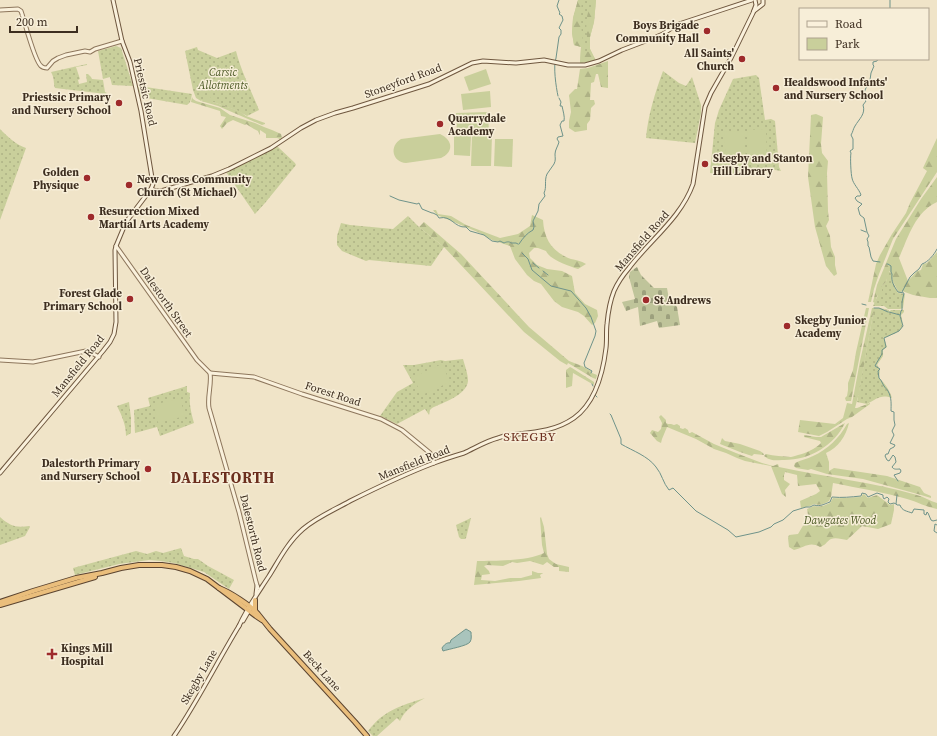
<svg xmlns="http://www.w3.org/2000/svg" width="937" height="736" viewBox="0 0 937 736" font-family="'Source Serif 4',serif">
  <style>
    .green { fill: url(#green-dots) }
    .forest { fill: url(#forest-firs) }
    .cemetery { fill: url(#cemetery-stones) }
    .pitch { fill: #c9cf9b }
    .water { fill: #a9c4bc; stroke: #6f938a }
    .lines { fill: none; stroke-linecap: round; stroke-linejoin: round }
    .stream { stroke: #6f938a; stroke-width: 1 }
    .tertiary-casing { stroke: #8d765c; stroke-width: 5 }
    .secondary-casing { stroke: #6f573f; stroke-width: 5 }
    .trunk-casing { stroke: #5b4430; stroke-width: 6 }
    .tertiary { stroke: #faf1dc; stroke-width: 3 }
    .secondary { stroke: #faf1dc; stroke-width: 3 }
    .trunk { stroke: #eabe7c; stroke-width: 4 }
    .poi-dot { fill: #9e2a2b; stroke: #f7eed8; stroke-width: 1.5 }
    .labels { text-anchor: middle; dominant-baseline: central; stroke-width: 3; stroke-linejoin: round; paint-order: stroke }
    .poi-label { font-size: 11px; font-weight: bold; fill: #3d2e20; stroke: #f7eed8; text-anchor: start }
    .park-label { font-size: 11px; font-style: italic; fill: #4d5a26; stroke: #f7eed8 }
    .street-label { font-size: 11px; fill: #3d2e20; stroke: #f7eed8 }
    .quarter-label { font-size: 13px; letter-spacing: 1px; fill: #6b2e1e; stroke: #f7eed8 }
    .district-label { font-size: 15px; font-weight: bold; letter-spacing: 1px; fill: #6b2e1e; stroke: #f7eed8 }
  </style>
  <defs>
    <pattern id="green-dots" width="8" height="8" patternUnits="userSpaceOnUse"><rect width="8" height="8" fill="#c9cf9b"/><path d="M2 2h.1M6 6h.1" fill="none" stroke="#aeb285" stroke-width="1.8" stroke-linecap="round"/></pattern>
    <pattern id="forest-firs" width="22" height="20" patternUnits="userSpaceOnUse"><rect width="22" height="20" fill="#c9cf9b"/><path d="M5 1l3.5 6h-7zM16 11l3.5 6h-7z" fill="#aeb285"/></pattern>
    <pattern id="cemetery-stones" width="16" height="16" patternUnits="userSpaceOnUse"><rect width="16" height="16" fill="#bfc49a"/><path d="M2 7V4a2 2 0 0 1 4 0v3zM10 15v-3a2 2 0 0 1 4 0v3z" fill="#9ca07d"/></pattern>
  </defs>
  <rect width="100%" height="100%" fill="#f0e4c8"/>
  <g class="green">
    <polygon points="578,0 596,0 594,22 590,37 590,49 596,61 580,63 581,47 574,45 572,33 573,18"/>
    <polygon points="116,46 121,48 133,86 112,85 110,77 103,79 98,51"/>
    <path d="M197 47 198 50 217 58 236 51C241 71 251 90 259 110L247 116 238 111 213 102 202 100 201 101 196 98 193 90 185 51Z"/>
    <path d="M87 64V65L76 67 80 79 78 80 79 84 87 82 86 74H88L91 77 92 79 103 80 105 92 107 93 106 94 55 88C53 83 55 79 51 72Z"/>
    <path d="M663 71 679 83 686 86 692 77 701 105V113L695 143 646 138C648 115 655 93 663 71Z"/>
    <polygon points="756,75 759,78 765,120 771,119 775,121 779,167 781,171 775,170 728,175 710,173 715,123 719,110 733,79"/>
    <path d="M139 86 192 94C191 98 191 103 187 105L141 97 138 88Z"/>
    <path d="M0 129C7 136 16 145 26 148L0 220Z"/>
    <polygon points="277,146 295,163 296,165 265,203 255,214 226,172 232,170"/>
    <polygon points="408,216 419,227 444,247 431,266 369,260 366,261 342,251 337,245 337,236 341,223 350,225 393,229"/>
    <polygon points="888,271 894,274 892,280 898,293 905,294 903,308 900,309 888,309 884,306 873,306 882,286 886,282"/>
    <path d="M878 308 889 310V312L891 310H904V312L901 315C906 332 898 332 884 338L887 347 883 350V356L877 365 880 369 879 378C885 383 890 391 892 398 880 394 877 399 867 404L857 402 873 314Z"/>
    <path d="M463 359C465 366 468 374 468 381 467 395 442 403 432 408L430 410 429 415 425 409 397 424 380 416 397 392 413 383 403 365H414L441 360 445 361Z"/>
    <path d="M187 386V392L190 393C189 404 191 412 194 423L160 436 157 427 135 433 134 410 150 406 148 398Z"/>
    <path d="M129 402 131 418V433L126 436C126 425 122 416 117 406Z"/>
    <path d="M0 517C10 526 16 528 29 526L30 527 25 536 0 545Z"/>
    <polygon points="471,518 466,538 465,539 461,539 459,537 456,525"/>
    <polygon points="181,548 184,556 194,559 198,559 208,566 234,580 229,589 204,572 174,563 161,561 149,560 119,564 75,575 73,568 136,551 147,554 156,551 163,553"/>
    <path d="M425 698C414 704 405 710 400 721L397 718 377 736H373L368 731C384 710 400 706 425 698Z"/>
  </g>
  <g class="forest">
    <path d="M578 0H582C580 18 581 34 585 51L589 52C588 41 585 29 587 18 587 11 593 7 592 0H596L594 22 590 37V49L596 61 580 63 581 47 574 45 572 33 573 18Z"/>
    <polygon points="608,61 608,88 601,87 598,74 596,74 594,82 591,83 590,100 594,100 595,104 591,108 590,120 587,124 587,130 575,132 569,128 569,121 571,112 569,95 575,89 577,89 580,69 588,68"/>
    <polygon points="210,96 213,102 239,111 246,116 265,123 265,124 262,125 218,106 201,101"/>
    <polygon points="192,97 193,99 196,101 220,108 230,115 239,118 255,123 264,127 272,130 281,134 282,138 280,139 277,138 266,138 266,134 260,130 260,135 258,131 254,129 246,124 245,125 233,120 227,123 222,129 220,126 226,117 221,116 220,111 191,102"/>
    <polygon points="816,114 823,117 821,144 822,153 828,161 827,173 828,211 829,220 826,226 830,236 831,247 835,257 835,265 837,274 834,276 826,266 815,227 808,177 811,115"/>
    <polygon points="937,138 937,172 893,239 879,274 874,289 871,302 868,302 876,264 880,255 892,234 906,213 910,203 927,171 923,168"/>
    <path d="M937 177V202C915 212 908 238 899 258L908 281 917 271 921 270 923 264 927 263 937 252V298H930L913 295 902 291 899 293 892 280 893 274 889 271 886 282 882 286V293L877 296 875 303 873 302 877 285 896 239 921 199Z"/>
    <path d="M433 210H436L438 214 451 216 466 225 500 238 518 234 530 226 532 215 543 220C544 239 552 252 571 259 576 260 581 261 586 264L578 269C569 266 550 260 546 251L538 248H534L529 253 530 258 537 265 547 269 562 271 572 276 575 293 585 304 597 310 598 316 595 323 592 325 584 316 578 312 562 307 554 301 541 284 534 281 527 275 515 259 510 246 492 240 480 233 437 215Z"/>
    <polygon points="424,222 461,254 529,327 569,361 582,366 591,371 592,373 597,375 596,379 593,378 568,363 567,365 560,361 524,332 444,247 419,227"/>
    <polygon points="866,308 869,308 851,401 846,401 845,398 847,396 848,390 848,383 853,370 856,352"/>
    <path d="M872 308H878L885 309C882 312 878 311 873 314L859 393 855 408H857L870 403V404L852 417 847 419 827 432 819 436 798 432 800 420 835 424 843 418 847 403 852 404 860 361Z"/>
    <polygon points="570,367 572,368 594,382 594,385 573,373 572,386 566,388 566,370"/>
    <path d="M661 415 666 420V423L668 424H671L674 425 677 424 680 426V428L683 429 685 428 688 430 689 433H690L692 432 714 444 736 453 762 463 773 466 778 464 779 467C825 477 872 482 917 495 924 497 930 501 937 503V509C926 507 918 502 907 499 883 492 858 488 833 483L831 497 829 501C824 504 819 506 814 504L810 506 801 508 800 501 816 494 820 491 816 484 798 486 797 475 785 472 784 475V480L790 484 785 490 786 497 782 494 771 466 745 461 737 458 726 453 714 449 696 439 667 427 662 439 661 443 657 441 650 433 652 430 658 432 661 429 662 423 659 417Z"/>
    <path d="M845 423C834 446 808 461 782 460 778 460 773 461 769 459 768 459 766 457 764 456L766 454C774 456 783 456 791 457 794 456 796 456 798 455 806 453 815 449 821 443L820 441 804 437V435L816 437H821Z"/>
    <path d="M849 423C846 436 838 448 826 453L829 462V471L834 468 887 476 920 487 924 493 931 496V498L921 495 863 479 827 474 811 469 808 470 796 468 794 466 795 463C801 460 807 459 813 456 827 450 840 437 847 424Z"/>
    <polygon points="722,438 725,441 740,444 760,451 763,453 764,455 754,454 752,456 740,452 720,444"/>
    <path d="M863 494 865 495 868 498 877 495 890 505 894 504V510L891 524 878 529 862 526 847 540C842 539 835 537 831 539 826 542 826 545 820 547 809 541 804 548 794 550L789 547 788 538 789 535 798 534 804 524 809 521 807 509 814 506C820 508 825 505 830 503L833 498C843 499 851 497 861 497Z"/>
    <path d="M541 517 544 527 547 554 549 559 553 562 556 564 569 567V572L559 571V567H554L547 562 543 565 530 561 517 563 512 562 503 566 487 565 484 566 489 571 490 574 482 575 481 580 495 581 510 578H521L532 575V571L538 573H543L540 575 541 578 519 581 474 585 477 561C495 561 528 561 544 553L542 545 540 518Z"/>
  </g>
  <polygon class="cemetery" points="637,267 641,275 654,288 667,288 670,305 675,305 677,307 680,325 659,328 657,321 640,326 638,307 626,311 622,302 635,299 629,277 630,272"/>
  <g class="pitch">
    <polygon points="486,69 491,84 469,91 464,77"/>
    <polygon points="490,91 491,107 463,110 461,94"/>
    <polygon points="488,112 489,132 457,132 456,113"/>
    <polygon points="766,129 767,162 748,163 747,130"/>
    <polygon points="744,131 746,163 726,164 724,132"/>
    <path d="M440 134C453 140 454 152 441 158L406 163C392 162 389 146 401 139Z"/>
    <polygon points="472,134 492,135 491,166 471,166"/>
    <polygon points="454,135 471,136 470,156 454,155"/>
    <polygon points="495,139 513,139 512,167 494,166"/>
    <polygon points="442,364 450,382 422,395 413,377"/>
    <polygon points="180,398 185,416 158,423 154,405"/>
  </g>
  <path class="water" d="M466 629 471 632C471 635 472 639 470 642 467 646 449 649 443 651L442 648C444 645 447 642 450 643L451 640Z"/>
  <g class="lines">
    <g class="stream">
      <polyline points="890,9 890,0"/>
      <path d="M878 59 877 61 873 62V65L874 66 871 73 870 80 865 90 863 98 866 101 863 105C866 114 859 119 855 126 853 129 853 132 851 135L853 139V149L850 151 851 153C850 157 851 175 852 178 853 184 859 189 861 195L860 196H857L855 198 857 201 862 204 858 208 860 215 864 218 867 232 869 236 867 239 868 242V246L869 247 871 257 873 261 880 262"/>
      <path d="M558 96C556 87 553 66 556 58L559 37 561 34V30L559 28 563 20 562 16 559 14 560 13 557 6 559 0"/>
      <path d="M390 196 399 200 417 204 419 203 422 209 432 213H433L437 215 439 218C452 215 454 228 466 227L470 231 484 235 492 241 498 242 500 241 504 243C506 242 509 241 511 243H516L518 244"/>
      <polyline points="861,230 866,232"/>
      <path d="M519 244C523 238 527 233 533 230L534 227 533 221 538 211 539 204 545 196 544 193C547 187 544 181 547 174 549 171 552 167 554 164 556 160 555 158 555 154 555 150 558 146 559 142L557 139 558 137 563 136 560 125 562 121H564C565 117 563 111 562 106H560L561 102 559 98"/>
      <polyline points="522,253 528,259 532,270 551,286 571,291 586,308 591,317 596,331 595,336 584,363 585,367 592,371 591,373"/>
      <polyline points="533,263 539,268"/>
      <path d="M887 264H888L891 266V272L892 274C891 282 894 286 898 292L904 293 902 302V310L901 311 900 316 903 326 899 331 884 338 886 347 882 350V354L876 364 875 366 880 369 878 371 879 378C882 381 882 383 884 386 886 389 887 389 888 391 892 398 891 405 891 411L894 412V420L895 425 892 431 894 435 890 443 895 445 894 447 890 449 888 454H886L885 456 887 460 889 461 893 455 895 457 896 462 892 467C894 470 897 469 900 469L901 471 900 473 894 475 898 481"/>
      <polyline points="543,271 548,275"/>
      <path d="M902 292 910 277 914 273 919 269 922 264C928 262 934 255 937 249"/>
      <polyline points="862,304 866,305"/>
      <polyline points="874,308 879,308 888,312"/>
      <polyline points="889,312 900,315"/>
      <polyline points="592,384 593,386"/>
      <polyline points="595,395 597,397"/>
      <path d="M610 414 611 415 621 439V444C633 451 648 456 656 467 662 474 663 483 669 490L673 488 696 511 728 530 736 537 759 532 771 527 774 524 783 520 793 511 806 507H810L814 505C820 507 824 504 830 502L832 497C842 498 851 497 861 496L862 493 866 494 868 497 877 493 883 495V497L884 499 887 497 889 499 888 502 890 504 894 503 896 504"/>
      <path d="M897 495 896 504 897 505H900C902 511 907 511 912 513L914 509 924 510V514L926 515 927 512 928 513 931 520 933 521 937 520"/>
      <polyline points="937,525 935,524 934,531 937,533"/>
    </g>
    <defs>
      <g id="tertiary">
        <path d="M0 10 18 9 21 11C25 22 34 60 41 66 43 68 45 68 47 68L53 61 58 58 66 55 85 51 90 52 95 49 122 41"/>
        <path d="M116 246 197 360 210 373C212 384 207 396 209 408L239 512 256 582 258 588"/>
        <polyline points="0,360 33,362 86,351 90,352 99,357"/>
        <polyline points="210,373 254,377 302,394 381,419 402,430 413,439 430,453 434,463"/>
      </g>
      <g id="secondary">
        <polyline points="754,11 763,4 763,0"/>
        <polyline points="151,189 157,191 161,191 212,176 229,169 271,148 301,128 316,120 335,113 353,108 429,84 472,63 483,61 516,63 544,60 568,65 585,65 599,61 622,50 656,37 663,34 676,25 752,0"/>
        <polyline points="0,473 103,351 110,342 114,334 116,322 115,250 116,246 126,222 151,189 153,184 141,111 130,62 122,41 113,0"/>
        <polyline points="256,594 257,586"/>
        <polyline points="243,621 255,600"/>
        <path d="M239 626C247 608 258 593 269 576 279 560 288 542 303 529 317 517 334 510 350 501 378 487 405 474 434 463 444 459 454 456 464 453 475 448 486 441 498 438 505 435 512 435 518 434 538 432 557 430 574 418 595 403 603 373 606 348 607 340 606 332 607 324 608 313 610 301 614 291 618 282 623 275 629 268 650 240 681 218 693 184L705 107 711 93 731 58 753 13 756 5 755 0"/>
        <path d="M174 736C198 701 217 662 239 626"/>
      </g>
      <g id="trunk">
        <path d="M219 588C230 592 251 606 258 614 262 619 266 624 270 629L355 722 367 736"/>
        <polyline points="0,602 33,591 76,578 102,573 121,568 139,565 162,565 176,567 190,571 207,579 256,616 262,620"/>
        <polyline points="0,605 95,577"/>
        <polyline points="255,611 255,600"/>
      </g>
    </defs>
    <use href="#tertiary" class="tertiary-casing"/>
    <use href="#secondary" class="secondary-casing"/>
    <use href="#trunk" class="trunk-casing"/>
    <use href="#tertiary" class="tertiary"/>
    <use href="#secondary" class="secondary"/>
    <use href="#trunk" class="trunk"/>
  </g>
  <g class="poi-dot">
    <circle cx="707" cy="31" r="4"/>
    <circle cx="742" cy="59" r="4"/>
    <circle cx="776" cy="88" r="4"/>
    <circle cx="119" cy="103" r="4"/>
    <circle cx="440" cy="124" r="4"/>
    <circle cx="705" cy="164" r="4"/>
    <circle cx="87" cy="178" r="4"/>
    <circle cx="129" cy="185" r="4"/>
    <circle cx="91" cy="217" r="4"/>
    <circle cx="130" cy="299" r="4"/>
    <circle cx="646" cy="300" r="4"/>
    <circle cx="787" cy="326" r="4"/>
    <circle cx="148" cy="469" r="4"/>
    <path d="M50 648h4v4h4v4h-4v4h-4v-4h-4v-4h4z"/>
  </g>
  <g class="labels">
    <g class="poi-label">
      <text x="699" y="25" text-anchor="end">Boys Brigade<tspan x="699" dy="13">Community Hall</tspan></text>
      <text x="734" y="53" text-anchor="end">All Saints'<tspan x="734" dy="13">Church</tspan></text>
      <text x="784" y="82">Healdswood Infants'<tspan x="784" dy="13">and Nursery School</tspan></text>
      <text x="111" y="97" text-anchor="end">Priestsic Primary<tspan x="111" dy="13">and Nursery School</tspan></text>
      <text x="448" y="118">Quarrydale<tspan x="448" dy="13">Academy</tspan></text>
      <text x="713" y="158">Skegby and Stanton<tspan x="713" dy="13">Hill Library</tspan></text>
      <text x="79" y="172" text-anchor="end">Golden<tspan x="79" dy="13">Physique</tspan></text>
      <text x="137" y="179">New Cross Community<tspan x="137" dy="13">Church (St Michael)</tspan></text>
      <text x="99" y="211">Resurrection Mixed<tspan x="99" dy="13">Martial Arts Academy</tspan></text>
      <text x="122" y="293" text-anchor="end">Forest Glade<tspan x="122" dy="13">Primary School</tspan></text>
      <text x="654" y="300">St Andrews</text>
      <text x="795" y="320">Skegby Junior<tspan x="795" dy="13">Academy</tspan></text>
      <text x="140" y="463" text-anchor="end">Dalestorth Primary<tspan x="140" dy="13">and Nursery School</tspan></text>
      <text x="61" y="648">Kings Mill<tspan x="61" dy="13">Hospital</tspan></text>
    </g>
    <g class="park-label">
      <text x="223" y="72">Carsic<tspan x="223" dy="13">Allotments</tspan></text>
      <text x="840" y="520">Dawgates Wood</text>
    </g>
    <g class="street-label">
      <text transform="translate(403 81) rotate(-20)">Stoneyford Road</text>
      <text transform="translate(145 92) rotate(77)">Priestsic Road</text>
      <text transform="translate(642 241) rotate(-49)">Mansfield Road</text>
      <text transform="translate(166 302) rotate(55)">Dalestorth Street</text>
      <text transform="translate(78 366) rotate(-51)">Mansfield Road</text>
      <text transform="translate(333 394) rotate(18)">Forest Road</text>
      <text transform="translate(414 463) rotate(-22)">Mansfield Road</text>
      <text transform="translate(253 533) rotate(76)">Dalestorth Road</text>
      <text transform="translate(322 671) rotate(48)">Beck Lane</text>
      <text transform="translate(199 677) rotate(-60)">Skegby Lane</text>
    </g>
    <g class="quarter-label">
      <text x="530" y="436">SKEGBY</text>
    </g>
    <g class="district-label">
      <text x="223" y="477">DALESTORTH</text>
    </g>
  </g>
  <rect x="799" y="8" width="130" height="52" fill="#f7eed8" stroke="#ada18e"/>
  <rect x="807" y="21" width="20" height="6" fill="#faf1dc" stroke="#ada18e"/>
  <text x="835" y="28" font-size="12" fill="#3d2e20">Road</text>
  <rect x="807" y="38" width="20" height="12" fill="#c9cf9b" stroke="#ada18e"/>
  <text x="835" y="48" font-size="12" fill="#3d2e20">Park</text>
  <path d="M10 26v6h67v-6" fill="none" stroke="#3d2e20" stroke-width="2"/>
  <text x="16" y="26" font-size="12" fill="#3d2e20" stroke="#f7eed8" stroke-width="3" paint-order="stroke">200 m</text>
</svg>
